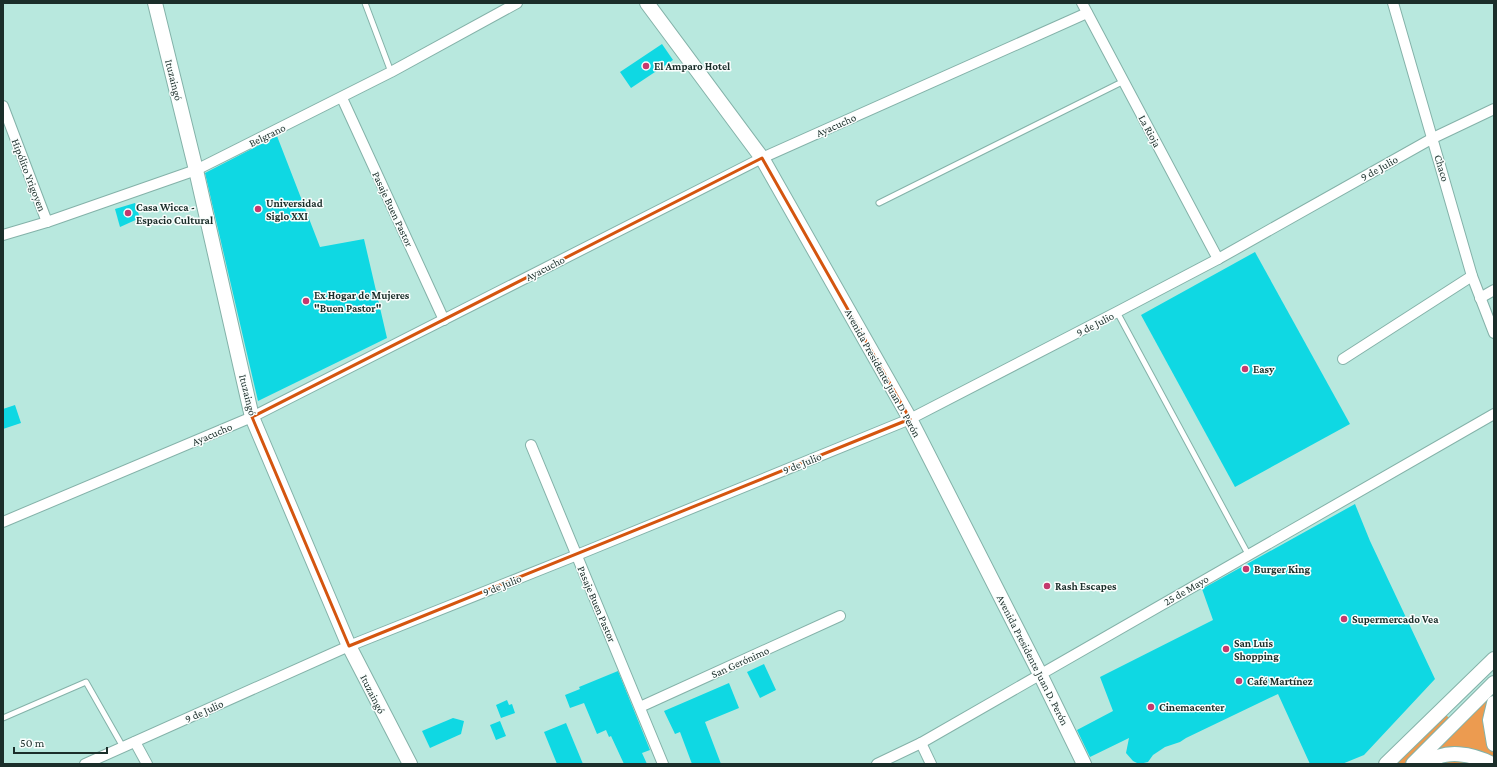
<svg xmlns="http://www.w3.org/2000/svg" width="1497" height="767" viewBox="0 0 1497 767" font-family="'Crimson Pro',serif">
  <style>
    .green { fill: #ec9b50 }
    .building { fill: #0fd8e3 }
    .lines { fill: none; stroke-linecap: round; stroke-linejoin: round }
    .lane-casing { stroke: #84b2a9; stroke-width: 7 }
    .street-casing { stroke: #84b2a9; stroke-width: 12 }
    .secondary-casing { stroke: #84b2a9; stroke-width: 16 }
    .lane { stroke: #fff; stroke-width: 5 }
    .street { stroke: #fff; stroke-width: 10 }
    .secondary { stroke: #fff; stroke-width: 14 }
    .marked { fill: none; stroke: #d4550f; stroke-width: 3; stroke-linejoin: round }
    .poi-dot { fill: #c4396e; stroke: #fafefd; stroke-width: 1.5 }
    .labels { text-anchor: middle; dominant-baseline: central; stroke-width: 3; stroke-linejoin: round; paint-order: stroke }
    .poi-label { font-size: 11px; font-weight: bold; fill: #1b2e2a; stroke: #fafefd; text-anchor: start }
    .street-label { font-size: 11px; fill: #1b2e2a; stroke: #fafefd }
  </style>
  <rect width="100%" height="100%" fill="#b8e8de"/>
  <g class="green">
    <polygon points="1490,697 1490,745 1494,753 1494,760 1431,756"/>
    <polygon points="1444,713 1450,719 1404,764 1393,764"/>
    <polygon points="1445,759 1480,764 1434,764"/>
  </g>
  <g class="building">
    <polygon points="662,44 673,60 631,88 620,72"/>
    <polygon points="277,136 320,247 364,239 387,338 258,401 205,173"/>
    <polygon points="135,203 140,218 120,227 115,209"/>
    <polygon points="1255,252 1350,424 1235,487 1141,315"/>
    <polygon points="15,405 21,423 3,429 3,409"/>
    <polygon points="1355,504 1370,541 1435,679 1364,755 1342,764 1310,764 1278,694 1186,738 1180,742 1165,747 1153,755 1148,762 1139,764 1133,761 1126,753 1129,738 1090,757 1077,730 1113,711 1100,677 1213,620 1202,589"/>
    <polygon points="764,664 776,690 760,698 747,672"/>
    <polygon points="618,671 650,750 642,753 647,764 624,764 611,736 609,737 606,730 597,734 584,703 570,708 565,695 580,689 579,687"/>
    <polygon points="729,683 739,708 705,722 721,764 692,764 680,732 675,734 664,711"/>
    <polygon points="507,700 509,705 512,704 515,713 501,718 496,705"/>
    <polygon points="453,718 464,721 461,734 430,748 422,731"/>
    <polygon points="500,721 506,736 496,740 490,725"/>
    <polygon points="566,723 583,764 557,764 544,732"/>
  </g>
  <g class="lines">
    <defs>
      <g id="lane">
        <polyline points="365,3 391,72"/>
        <polyline points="879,203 1124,81"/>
        <polyline points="1117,312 1248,554"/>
        <polyline points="3,718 86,682 123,747"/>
      </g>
      <g id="street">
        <polyline points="1082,3 1218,259"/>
        <polyline points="1393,3 1472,276 1494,333"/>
        <polyline points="342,98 444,320"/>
        <polyline points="3,106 47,222"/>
        <polyline points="3,235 47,222 196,170 391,72 517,3"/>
        <polyline points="1480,298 1494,290"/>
        <polyline points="1343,359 1472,276"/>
        <polyline points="531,445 663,764"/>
        <polyline points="3,522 252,417 762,158 1087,13"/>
        <polyline points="640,707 840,616"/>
        <polyline points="135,742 147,764"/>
        <polyline points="921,743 931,764"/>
        <polyline points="85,764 349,646 577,555 910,419 1117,312 1218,259 1433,138 1494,109"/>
        <polyline points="877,764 921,743 1494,414"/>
      </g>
      <g id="secondary">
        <polyline points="155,3 196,170 252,417 349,646 410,764"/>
        <polyline points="647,3 762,158 910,419 1040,674 1084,764"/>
        <polyline points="1494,703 1490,720 1494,744"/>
        <polyline points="1386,764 1494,659"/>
        <polyline points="1413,764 1494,683"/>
        <path d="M1427 764C1444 748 1473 754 1492 764"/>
      </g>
    </defs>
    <use href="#lane" class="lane-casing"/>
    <use href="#street" class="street-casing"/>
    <use href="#secondary" class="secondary-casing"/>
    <use href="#lane" class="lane"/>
    <use href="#street" class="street"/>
    <use href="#secondary" class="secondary"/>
  </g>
  <path class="marked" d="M762 158 910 419 349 646 252 417Z"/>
  <g class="poi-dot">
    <circle cx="646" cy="66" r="4"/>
    <circle cx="258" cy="209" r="4"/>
    <circle cx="128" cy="213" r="4"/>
    <circle cx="306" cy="301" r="4"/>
    <circle cx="1245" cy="369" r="4"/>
    <circle cx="1246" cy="569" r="4"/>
    <circle cx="1047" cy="586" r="4"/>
    <circle cx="1344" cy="619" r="4"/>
    <circle cx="1226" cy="649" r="4"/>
    <circle cx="1239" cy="681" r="4"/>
    <circle cx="1151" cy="707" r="4"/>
  </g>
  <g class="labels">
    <g class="poi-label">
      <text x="654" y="66">El Amparo Hotel</text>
      <text x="266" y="203">Universidad<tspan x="266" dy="13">Siglo XXI</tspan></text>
      <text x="136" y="207">Casa Wicca -<tspan x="136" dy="13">Espacio Cultural</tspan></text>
      <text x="314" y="295">Ex Hogar de Mujeres<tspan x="314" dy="13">"Buen Pastor"</tspan></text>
      <text x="1253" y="369">Easy</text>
      <text x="1254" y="569">Burger King</text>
      <text x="1055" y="586">Rash Escapes</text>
      <text x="1352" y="619">Supermercado Vea</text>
      <text x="1234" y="643">San Luis<tspan x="1234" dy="13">Shopping</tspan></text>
      <text x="1247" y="681">Café Martínez</text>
      <text x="1159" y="707">Cinemacenter</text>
    </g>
    <g class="street-label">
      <text transform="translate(174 80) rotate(76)">Ituzaingó</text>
      <text transform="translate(836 125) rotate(-24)">Ayacucho</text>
      <text transform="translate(1150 131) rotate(62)">La Rioja</text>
      <text transform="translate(267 135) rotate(-26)">Belgrano</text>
      <text transform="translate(1379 168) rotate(-29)">9 de Julio</text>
      <text transform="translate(1442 168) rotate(74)">Chaco</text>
      <text transform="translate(29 175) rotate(69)">Hipólito Yrigoyen</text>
      <text transform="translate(393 209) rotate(65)">Pasaje Buen Pastor</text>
      <text transform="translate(545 268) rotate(-27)">Ayacucho</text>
      <text transform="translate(1095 324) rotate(-27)">9 de Julio</text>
      <text transform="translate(883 373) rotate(61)">Avenida Presidente Juan D. Perón</text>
      <text transform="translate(248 395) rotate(76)">Ituzaingó</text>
      <text transform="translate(212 434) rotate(-23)">Ayacucho</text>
      <text transform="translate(802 463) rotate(-22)">9 de Julio</text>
      <text transform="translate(502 585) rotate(-22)">9 de Julio</text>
      <text transform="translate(1186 590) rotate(-30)">25 de Mayo</text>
      <text transform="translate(597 604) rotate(67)">Pasaje Buen Pastor</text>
      <text transform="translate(1033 660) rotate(63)">Avenida Presidente Juan D. Perón</text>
      <text transform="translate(740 662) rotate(-24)">San Gerónimo</text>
      <text transform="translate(373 694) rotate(63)">Ituzaingó</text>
      <text transform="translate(204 711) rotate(-24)">9 de Julio</text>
    </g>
  </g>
  <rect width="1497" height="767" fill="none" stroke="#1b2e2a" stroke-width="8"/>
  <path d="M14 747v6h93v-6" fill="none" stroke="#1b2e2a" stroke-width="2"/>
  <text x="20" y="747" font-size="12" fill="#1b2e2a" stroke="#fafefd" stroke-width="3" paint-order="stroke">50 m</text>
</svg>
